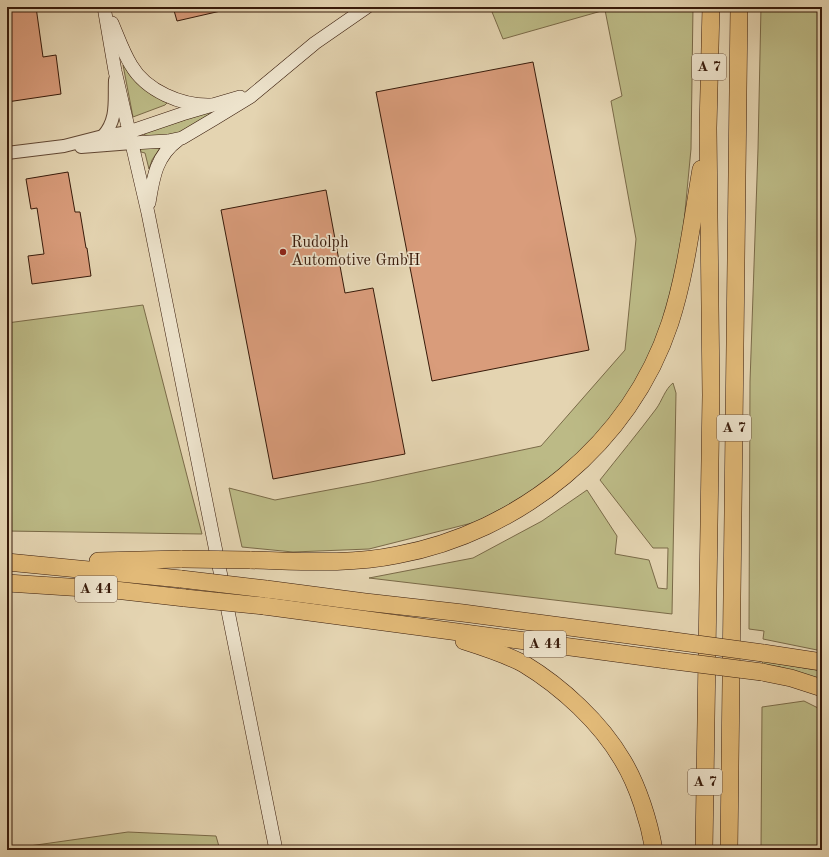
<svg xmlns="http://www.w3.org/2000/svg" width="829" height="857" viewBox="0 0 829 857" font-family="'Old Standard TT',serif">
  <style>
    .green { fill: #bcba86; stroke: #7a6a48 }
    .building { fill: #d99c7b; stroke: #371a0a }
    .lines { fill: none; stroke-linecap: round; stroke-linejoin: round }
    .tertiary-casing { stroke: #624834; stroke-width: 14 }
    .secondary-casing { stroke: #371a0a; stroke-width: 14 }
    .motorway-casing { stroke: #371a0a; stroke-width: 18 }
    .tertiary { stroke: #ede3cc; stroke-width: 12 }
    .secondary { stroke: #ede3cc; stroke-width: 13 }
    .motorway { stroke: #e2ba78; stroke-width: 17 }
    .motorway-bridge-casing { stroke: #371a0a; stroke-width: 18; stroke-linecap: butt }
    .motorway-bridge { stroke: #e2ba78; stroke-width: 17 }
    .poi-dot { fill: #8f2418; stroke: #ede3cc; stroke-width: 1.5 }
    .labels { text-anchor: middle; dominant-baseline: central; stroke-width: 3.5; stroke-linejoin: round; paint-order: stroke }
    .shield { fill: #ede3cc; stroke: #6e5644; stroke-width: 1 }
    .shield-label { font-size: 15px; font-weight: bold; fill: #371a0a }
    .poi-label { font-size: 16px; fill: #371a0a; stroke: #ede3cc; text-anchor: start }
  </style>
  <rect width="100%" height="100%" fill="#e4d4b1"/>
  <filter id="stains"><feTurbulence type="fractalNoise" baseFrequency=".005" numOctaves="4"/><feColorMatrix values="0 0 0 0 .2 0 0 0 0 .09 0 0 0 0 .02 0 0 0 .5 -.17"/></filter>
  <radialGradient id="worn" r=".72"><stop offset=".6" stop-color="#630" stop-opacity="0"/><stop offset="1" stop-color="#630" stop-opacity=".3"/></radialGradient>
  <g class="green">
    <polygon points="490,7 693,7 691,149 680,264 659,339 638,383 590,448 538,489 476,522 369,549 293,552 242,547 229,488 275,500 371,482 541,446 625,350 636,239 611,101 622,96 605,10 503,39"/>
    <polygon points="761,7 822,7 822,651 763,639 764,631 749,629 750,382 758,149"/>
    <polygon points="126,64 168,102 165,105 133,117 123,65"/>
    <polygon points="216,110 179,134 148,137 144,134 148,131"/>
    <polygon points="140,148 160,148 152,160 149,169 145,153 141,152"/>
    <polygon points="143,305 202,534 7,531 7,323"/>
    <path d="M673 383 676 393 672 614 369 578 473 558 542 521 587 490 617 536 615 554 649 560 658 588 667 589 668 548H653L600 480C619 456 638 433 656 409 662 401 665 389 673 383Z"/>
    <polygon points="763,661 822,671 822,680 780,667 762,664"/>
    <polygon points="804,701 822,710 822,850 761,850 762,707"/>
    <polygon points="128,832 216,836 220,850 7,850 7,842 15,848"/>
  </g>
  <g class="building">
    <polygon points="7,7 36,7 43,57 56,55 61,94 7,102"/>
    <polygon points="173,7 225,7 225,10 177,21"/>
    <polygon points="533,62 589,350 432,381 376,92"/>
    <polygon points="68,172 75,212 80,212 86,248 87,248 91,276 32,284 28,256 44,254 37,208 31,209 26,179"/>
    <polygon points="326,190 345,293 373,288 405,454 273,479 221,210"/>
  </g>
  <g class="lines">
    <defs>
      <g id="tertiary">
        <path d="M103 136C118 119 114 101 115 80"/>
        <polyline points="81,147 132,143"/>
        <polyline points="7,153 64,146 103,136 129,132"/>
      </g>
      <g id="secondary">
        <polyline points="104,7 115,71 148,213 276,850"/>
        <path d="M112 23C118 37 123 52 131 65 146 91 182 106 211 105"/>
        <polyline points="129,132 182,114 240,97"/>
        <polyline points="132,143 168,141 182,138 214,119 250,97 315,43 367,7"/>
        <path d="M149 203C153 178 156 156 178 140"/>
      </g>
      <g id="motorway">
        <path d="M250 560C299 561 349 565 397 555 520 532 630 444 670 323 686 274 692 221 701 169"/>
        <polyline points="98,561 182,559"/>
        <polyline points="7,562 181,579"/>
        <polyline points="7,583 115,590 185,598"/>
        <polyline points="266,589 365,602 463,613 667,640"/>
        <polyline points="264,606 667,660"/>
        <path d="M464 641C483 647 507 655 524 664 562 687 601 723 623 761 638 786 649 821 654 850"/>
        <polyline points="763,653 822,662"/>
        <polyline points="762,672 791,678 822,688"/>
        <polyline points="704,850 711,395 708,128 711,7"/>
        <polyline points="729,850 739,7"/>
      </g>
    </defs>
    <use href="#tertiary" class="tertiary-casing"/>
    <use href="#secondary" class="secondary-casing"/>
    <use href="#motorway" class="motorway-casing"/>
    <use href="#tertiary" class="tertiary"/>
    <use href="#secondary" class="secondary"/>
    <use href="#motorway" class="motorway"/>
    <defs>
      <g id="motorway-bridge">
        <polyline points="182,559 250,560"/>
        <polyline points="181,579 266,589"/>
        <polyline points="185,598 264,606"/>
        <polyline points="667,640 763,653"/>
        <polyline points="667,660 762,672"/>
      </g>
    </defs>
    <use href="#motorway-bridge" class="motorway-bridge-casing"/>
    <use href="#motorway-bridge" class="motorway-bridge"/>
  </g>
  <circle class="poi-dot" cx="283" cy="252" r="4"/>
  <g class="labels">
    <g class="shield">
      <rect x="692" y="54" width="34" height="26" rx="3"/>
      <rect x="717" y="415" width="34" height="26" rx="3"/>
      <rect x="75" y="576" width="42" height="26" rx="3"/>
      <rect x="524" y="631" width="42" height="26" rx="3"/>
      <rect x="688" y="769" width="34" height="26" rx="3"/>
    </g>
    <g class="shield-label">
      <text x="709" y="67">A 7</text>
      <text x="734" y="428">A 7</text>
      <text x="96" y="589">A 44</text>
      <text x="545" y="644">A 44</text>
      <text x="705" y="782">A 7</text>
    </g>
    <g class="poi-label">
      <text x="291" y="243">Rudolph<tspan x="291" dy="18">Automotive GmbH</tspan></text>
    </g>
  </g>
  <rect width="829" height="857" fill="none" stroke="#e4d4b1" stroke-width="24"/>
  <rect x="8" y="8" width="813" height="841" fill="none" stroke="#371a0a" stroke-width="2"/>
  <rect x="12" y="12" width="805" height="833" fill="none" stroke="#371a0a"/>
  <rect width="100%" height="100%" filter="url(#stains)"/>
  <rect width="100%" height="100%" fill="url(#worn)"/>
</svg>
